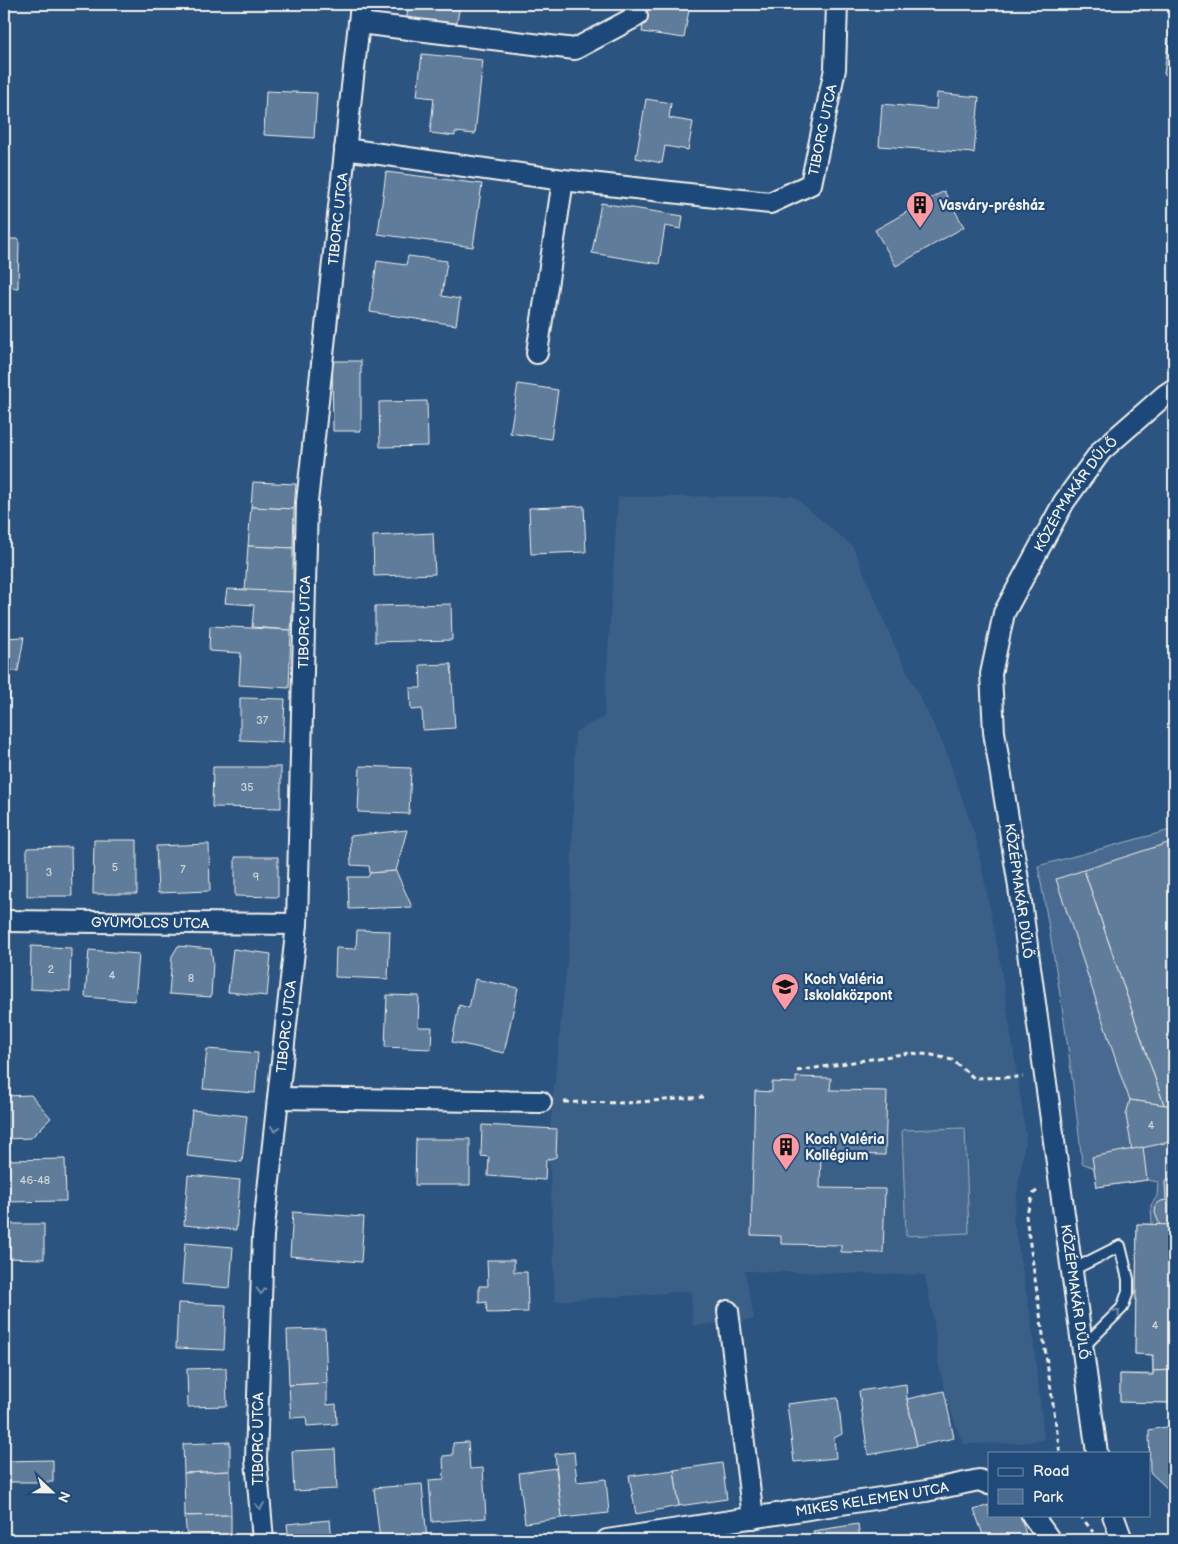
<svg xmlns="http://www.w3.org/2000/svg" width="1178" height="1544" viewBox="0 0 1178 1544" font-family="'Balsamiq Sans',sans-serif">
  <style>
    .built { fill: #3b6088 }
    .green { fill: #496b90; stroke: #9eaebc }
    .building { fill: #5e7b9a; stroke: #f4f1e8 }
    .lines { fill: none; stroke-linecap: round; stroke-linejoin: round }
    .lane-casing { stroke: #f4f1e8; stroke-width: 14 }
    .street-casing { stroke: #f4f1e8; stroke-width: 24 }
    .path { stroke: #f4f1e8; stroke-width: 3; stroke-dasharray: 5 4; stroke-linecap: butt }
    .lane { stroke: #1f4a7a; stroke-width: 10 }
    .street { stroke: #1f4a7a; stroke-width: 20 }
    .oneway { stroke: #748da6 }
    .labels { text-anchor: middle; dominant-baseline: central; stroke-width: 4.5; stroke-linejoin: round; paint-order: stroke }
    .number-label { font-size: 11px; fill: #ced4d4 }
    .street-label { font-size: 14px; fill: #f4f1e8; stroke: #1f4a7a }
    .poi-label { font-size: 14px; font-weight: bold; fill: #f4f1e8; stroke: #1f4a7a; text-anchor: start }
  </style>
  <rect width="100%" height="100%" fill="#2c5481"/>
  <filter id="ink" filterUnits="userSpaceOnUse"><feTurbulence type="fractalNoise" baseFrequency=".02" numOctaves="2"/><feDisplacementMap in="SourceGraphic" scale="10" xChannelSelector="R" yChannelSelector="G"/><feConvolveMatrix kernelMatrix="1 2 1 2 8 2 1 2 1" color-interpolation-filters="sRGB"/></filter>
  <g filter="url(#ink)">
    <polygon class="built" points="793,496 853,547 895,647 944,746 976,839 999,955 1026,1135 1013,1219 1031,1319 1044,1439 1022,1443 963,1444 948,1403 939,1365 934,1322 925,1275 745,1271 754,1319 693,1326 691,1291 555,1301 549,1138 570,933 575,732 604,717 618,497"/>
    <g class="green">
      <path d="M1174 829V1403L1120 1402V1374H1153L1152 1355 1135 1354 1137 1224H1152L1151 1205 1157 1196 1158 1182 1147 1180 1097 1187 1094 1168 1082 1163C1072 1063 1056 965 1038 866Z"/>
      <polygon points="965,1128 969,1233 906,1236 902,1130"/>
    </g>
    <g class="building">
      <polygon points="409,4 460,4 456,28 406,21"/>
      <polygon points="646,4 690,4 684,38 642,32"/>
      <polygon points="1172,10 1174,10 1174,75 1164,74"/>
      <polygon points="422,54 483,60 475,134 455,132 455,136 430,133 434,98 417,96"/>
      <polygon points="266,91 317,93 314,138 264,135"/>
      <polygon points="937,93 979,97 974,153 879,146 882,104 936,109"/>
      <polygon points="646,99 671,103 669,118 693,122 688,150 665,146 662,163 636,158"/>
      <polygon points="386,172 482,184 473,247 378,234"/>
      <polygon points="944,191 964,227 896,266 875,230"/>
      <polygon points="601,203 683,216 681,229 665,226 659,264 592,253"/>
      <polygon points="4,239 19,239 18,288 4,287"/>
      <polygon points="408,256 447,261 442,296 460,299 456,325 370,312 377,261 406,265"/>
      <polygon points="332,361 361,361 361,431 333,431"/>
      <polygon points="518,384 558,390 551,439 510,433"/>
      <polygon points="427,401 428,446 380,447 379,402"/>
      <polygon points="253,482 296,484 294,509 251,507"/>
      <polygon points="584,506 586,552 531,554 529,508"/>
      <polygon points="251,507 294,509 293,548 248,546"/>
      <polygon points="433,533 435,574 374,576 373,536"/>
      <polygon points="248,546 293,548 293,592 245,591"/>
      <rect x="4" y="584" width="4" height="29"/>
      <polygon points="227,589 293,592 291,630 252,627 254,605 225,603"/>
      <polygon points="451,604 452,640 375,642 375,606"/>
      <polygon points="210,626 291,630 289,688 239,685 241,653 209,651"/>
      <polygon points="24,637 18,671 4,671 4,638"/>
      <polygon points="451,664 455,728 423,730 422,709 411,710 410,688 421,688 420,665"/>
      <polygon points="4,693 10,693 6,706 4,706"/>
      <polygon points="240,698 285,699 283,742 240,740"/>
      <polygon points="360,766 411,768 409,814 358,812"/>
      <polygon points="213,767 281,767 281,808 212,807"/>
      <polygon points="407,830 396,871 370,873 369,866 351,865 350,836"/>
      <polygon points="94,840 137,840 137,894 93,894"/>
      <polygon points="1174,841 1174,1110 1173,1106 1164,1105 1084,870"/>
      <polygon points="209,844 210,891 158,893 156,846"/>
      <polygon points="71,847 72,896 27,896 27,848"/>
      <polygon points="235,857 278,857 278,897 235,896"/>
      <polygon points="1084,870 1164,1105 1130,1100 1123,1082 1056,879"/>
      <polygon points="396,871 412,907 349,909 348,877 368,877 370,873"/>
      <polygon points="357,930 390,931 388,979 335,977 336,948 356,949"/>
      <polygon points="31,946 71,948 70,991 30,989"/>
      <polygon points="178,946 211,949 213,962 211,997 169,994 172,956"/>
      <polygon points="233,949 271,954 267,996 228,992"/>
      <polygon points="89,950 139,954 135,1001 85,997"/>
      <polygon points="475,979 518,988 504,1053 452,1042 459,1005 469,1008"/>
      <polygon points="387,995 419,996 418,1027 432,1027 431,1049 385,1047"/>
      <polygon points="207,1049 258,1053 255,1093 203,1089"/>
      <polygon points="796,1077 831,1078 830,1090 887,1091 885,1155 821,1153 820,1188 885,1189 883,1253 841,1252 841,1245 781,1244 781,1236 751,1235 755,1091 772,1092 772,1082 796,1083"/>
      <polygon points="31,1095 51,1118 31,1138 4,1139 4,1096"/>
      <polygon points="1130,1100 1173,1106 1174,1110 1174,1141 1132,1150 1126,1115"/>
      <polygon points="192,1110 247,1116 242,1162 187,1156"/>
      <polygon points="482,1125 557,1129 556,1157 546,1160 545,1180 488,1176 489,1157 481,1156"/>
      <polygon points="416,1139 470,1139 470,1185 415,1185"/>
      <polygon points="1143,1147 1147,1180 1097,1187 1092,1157"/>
      <polygon points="65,1159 66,1201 4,1202 4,1160"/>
      <polygon points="188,1175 240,1180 236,1230 184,1225"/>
      <polygon points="1174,1179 1174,1225 1160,1225 1155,1213 1156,1205 1161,1201 1166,1200 1165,1181"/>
      <polygon points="293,1212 364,1217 361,1262 290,1256"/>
      <polygon points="4,1224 44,1224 44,1259 4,1258"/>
      <polygon points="1137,1224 1174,1225 1174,1267 1171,1267 1170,1296 1174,1296 1174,1370 1153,1371 1153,1355 1135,1354"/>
      <polygon points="185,1243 233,1247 230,1288 182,1284"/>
      <polygon points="487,1260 514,1260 514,1272 527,1272 528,1312 487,1313 486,1302 479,1303 479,1286 488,1286"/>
      <polygon points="178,1303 226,1305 224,1350 176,1348"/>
      <polygon points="325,1329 327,1383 289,1385 287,1330"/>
      <polygon points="226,1368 227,1406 188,1407 187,1369"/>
      <polygon points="1174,1370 1174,1403 1120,1402 1120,1374 1153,1375 1153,1371"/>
      <polygon points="327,1383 327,1405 336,1404 337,1424 307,1426 306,1417 291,1418 289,1385"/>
      <polygon points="906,1384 907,1399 917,1446 868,1455 859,1391"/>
      <polygon points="944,1391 954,1438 917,1446 907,1399"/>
      <polygon points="838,1398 842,1434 834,1438 836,1458 794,1462 787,1404"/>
      <polygon points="1166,1427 1174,1430 1174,1492 1169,1490 1150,1472 1149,1430"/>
      <polygon points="230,1442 230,1471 184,1473 183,1444"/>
      <polygon points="468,1442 470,1469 483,1468 486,1518 432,1522 429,1480 444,1479 443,1456 453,1455 453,1443"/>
      <polygon points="335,1449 337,1489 294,1491 292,1451"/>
      <polygon points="574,1452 577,1482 606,1479 609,1513 562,1518 555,1454"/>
      <polygon points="53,1460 53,1482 4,1482 4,1461"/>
      <polygon points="722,1463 727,1499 679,1506 674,1470"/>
      <polygon points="556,1468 562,1518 525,1523 519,1473"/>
      <polygon points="674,1470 679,1506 636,1514 629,1476"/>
      <polygon points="230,1471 231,1515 185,1516 184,1473"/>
      <polygon points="422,1484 427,1540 380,1540 374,1488"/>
      <polygon points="989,1505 989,1515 1020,1515 1026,1534 1008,1540 985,1540 974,1510"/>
      <polygon points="231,1515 231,1540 187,1540 185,1516"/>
      <polygon points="330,1520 332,1540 289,1540 287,1524"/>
      <polygon points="858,1524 860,1540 815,1540 813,1531"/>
      <polygon points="741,1533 743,1540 722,1540 723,1535"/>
    </g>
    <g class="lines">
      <defs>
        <polyline id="lane" points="1072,1270 1120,1246 1128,1279 1128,1292 1122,1308 1083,1347"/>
        <g id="street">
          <polyline points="359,23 575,49 637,16"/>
          <path id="s1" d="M345 149 563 180 770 203 811 184 835 69 837 4"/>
          <polyline points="537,353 563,180"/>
          <path id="s2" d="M4 921 297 924"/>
          <polyline points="279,1098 541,1102"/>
          <polyline points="728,1311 753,1518"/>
          <path id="s3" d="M1097 1453 1018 880 994 732 991 674 1004 613 1064 502 1101 451 1165 395 1174 389"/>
          <polyline points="1032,1515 1050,1540"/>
          <polyline points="1113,1515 1122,1540"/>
          <path id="s4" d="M263 1540 256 1460 263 1236 297 924 307 502 361 4"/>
          <path id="s5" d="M607 1540 926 1491 979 1480 989 1484"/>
        </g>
      </defs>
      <use href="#lane" class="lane-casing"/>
      <use href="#street" class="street-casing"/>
      <g class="path">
        <polyline points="797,1071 909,1053 932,1055 952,1060 974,1078 1023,1077"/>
        <polyline points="564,1102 626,1103 703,1097"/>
        <polyline points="1037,1191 1034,1193 1026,1216 1060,1453"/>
        <polyline points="1080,1515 1093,1532"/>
      </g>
      <use href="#lane" class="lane"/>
      <use href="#street" class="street"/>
    </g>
    <defs><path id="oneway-chevron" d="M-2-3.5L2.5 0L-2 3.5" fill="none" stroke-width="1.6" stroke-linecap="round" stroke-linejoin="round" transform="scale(1.25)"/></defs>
    <g class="oneway">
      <use href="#oneway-chevron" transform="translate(275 1129) rotate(97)"/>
      <use href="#oneway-chevron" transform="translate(261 1291) rotate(92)"/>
      <use href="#oneway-chevron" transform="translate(1117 1312) rotate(-48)"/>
      <use href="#oneway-chevron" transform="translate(260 1506) rotate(84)"/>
    </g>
  </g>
  <defs>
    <symbol id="building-pin" viewBox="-11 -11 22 30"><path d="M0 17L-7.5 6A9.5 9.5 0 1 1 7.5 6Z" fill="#ff9aa2" stroke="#1f4a7a"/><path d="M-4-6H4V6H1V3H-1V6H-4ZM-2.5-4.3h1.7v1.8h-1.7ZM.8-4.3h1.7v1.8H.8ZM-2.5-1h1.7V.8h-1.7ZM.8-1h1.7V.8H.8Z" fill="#111"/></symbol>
    <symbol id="school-pin" viewBox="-11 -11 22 30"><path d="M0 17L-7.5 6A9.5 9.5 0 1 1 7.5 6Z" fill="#ff9aa2" stroke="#1f4a7a"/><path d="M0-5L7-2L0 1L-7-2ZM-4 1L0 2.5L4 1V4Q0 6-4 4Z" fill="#111"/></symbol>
  </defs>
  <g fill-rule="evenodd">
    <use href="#building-pin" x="904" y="189" width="32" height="43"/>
    <use href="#school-pin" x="769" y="971" width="32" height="43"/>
    <use href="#building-pin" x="770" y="1131" width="32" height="43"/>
  </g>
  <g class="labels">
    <g class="number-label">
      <text x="262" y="720">37</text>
      <text x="247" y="787">35</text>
      <text x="115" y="867">5</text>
      <text x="183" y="869">7</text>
      <text x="49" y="872">3</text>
      <text x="256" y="877">9</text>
      <text x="51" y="969">2</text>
      <text x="112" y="975">4</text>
      <text x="191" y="978">8</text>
      <text x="1151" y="1125">4</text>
      <text x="35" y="1180">46-48</text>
      <text x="1155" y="1325">4</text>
    </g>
    <g class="street-label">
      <text stroke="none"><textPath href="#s1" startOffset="529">TIBORC UTCA</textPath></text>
      <text stroke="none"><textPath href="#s4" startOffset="1325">TIBORC UTCA</textPath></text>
      <text stroke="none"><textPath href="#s3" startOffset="988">KÖZÉPMAKÁR DŰLŐ</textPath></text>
      <text stroke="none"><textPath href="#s4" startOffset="920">TIBORC UTCA</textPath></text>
      <text transform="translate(1019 891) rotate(82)">KÖZÉPMAKÁR DŰLŐ</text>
      <text stroke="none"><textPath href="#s2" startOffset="146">GYÜMÖLCS UTCA</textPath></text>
      <text stroke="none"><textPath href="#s4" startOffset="515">TIBORC UTCA</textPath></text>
      <text transform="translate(1075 1292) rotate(82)">KÖZÉPMAKÁR DŰLŐ</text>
      <text transform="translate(258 1439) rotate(-90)">TIBORC UTCA</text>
      <text stroke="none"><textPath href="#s5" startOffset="268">MIKES KELEMEN UTCA</textPath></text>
    </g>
    <g class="poi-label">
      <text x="939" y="205">Vasváry-présház</text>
      <text x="804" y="979">Koch Valéria<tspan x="804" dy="16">Iskolaközpont</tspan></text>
      <text x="805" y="1139">Koch Valéria<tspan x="805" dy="16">Kollégium</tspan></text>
    </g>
  </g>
  <rect width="1178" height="1544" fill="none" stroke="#1f4a7a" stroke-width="20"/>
  <rect x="10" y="10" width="1158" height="1524" fill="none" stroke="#f4f1e8" stroke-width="2" filter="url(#ink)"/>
  <rect x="988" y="1452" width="162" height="65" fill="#1f4a7a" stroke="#748da6"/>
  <rect x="998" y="1468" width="25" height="8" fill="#1f4a7a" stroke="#748da6"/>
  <text x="1033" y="1476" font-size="15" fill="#f4f1e8">Road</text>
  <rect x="998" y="1489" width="25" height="15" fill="#496b90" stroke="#748da6"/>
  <text x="1033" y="1502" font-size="15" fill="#f4f1e8">Park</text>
  <g transform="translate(52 1492) rotate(112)" stroke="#1f4a7a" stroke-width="4" paint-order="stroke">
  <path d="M0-4L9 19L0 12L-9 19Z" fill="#f4f1e8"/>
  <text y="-8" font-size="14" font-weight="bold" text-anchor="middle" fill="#f4f1e8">N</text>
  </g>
</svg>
